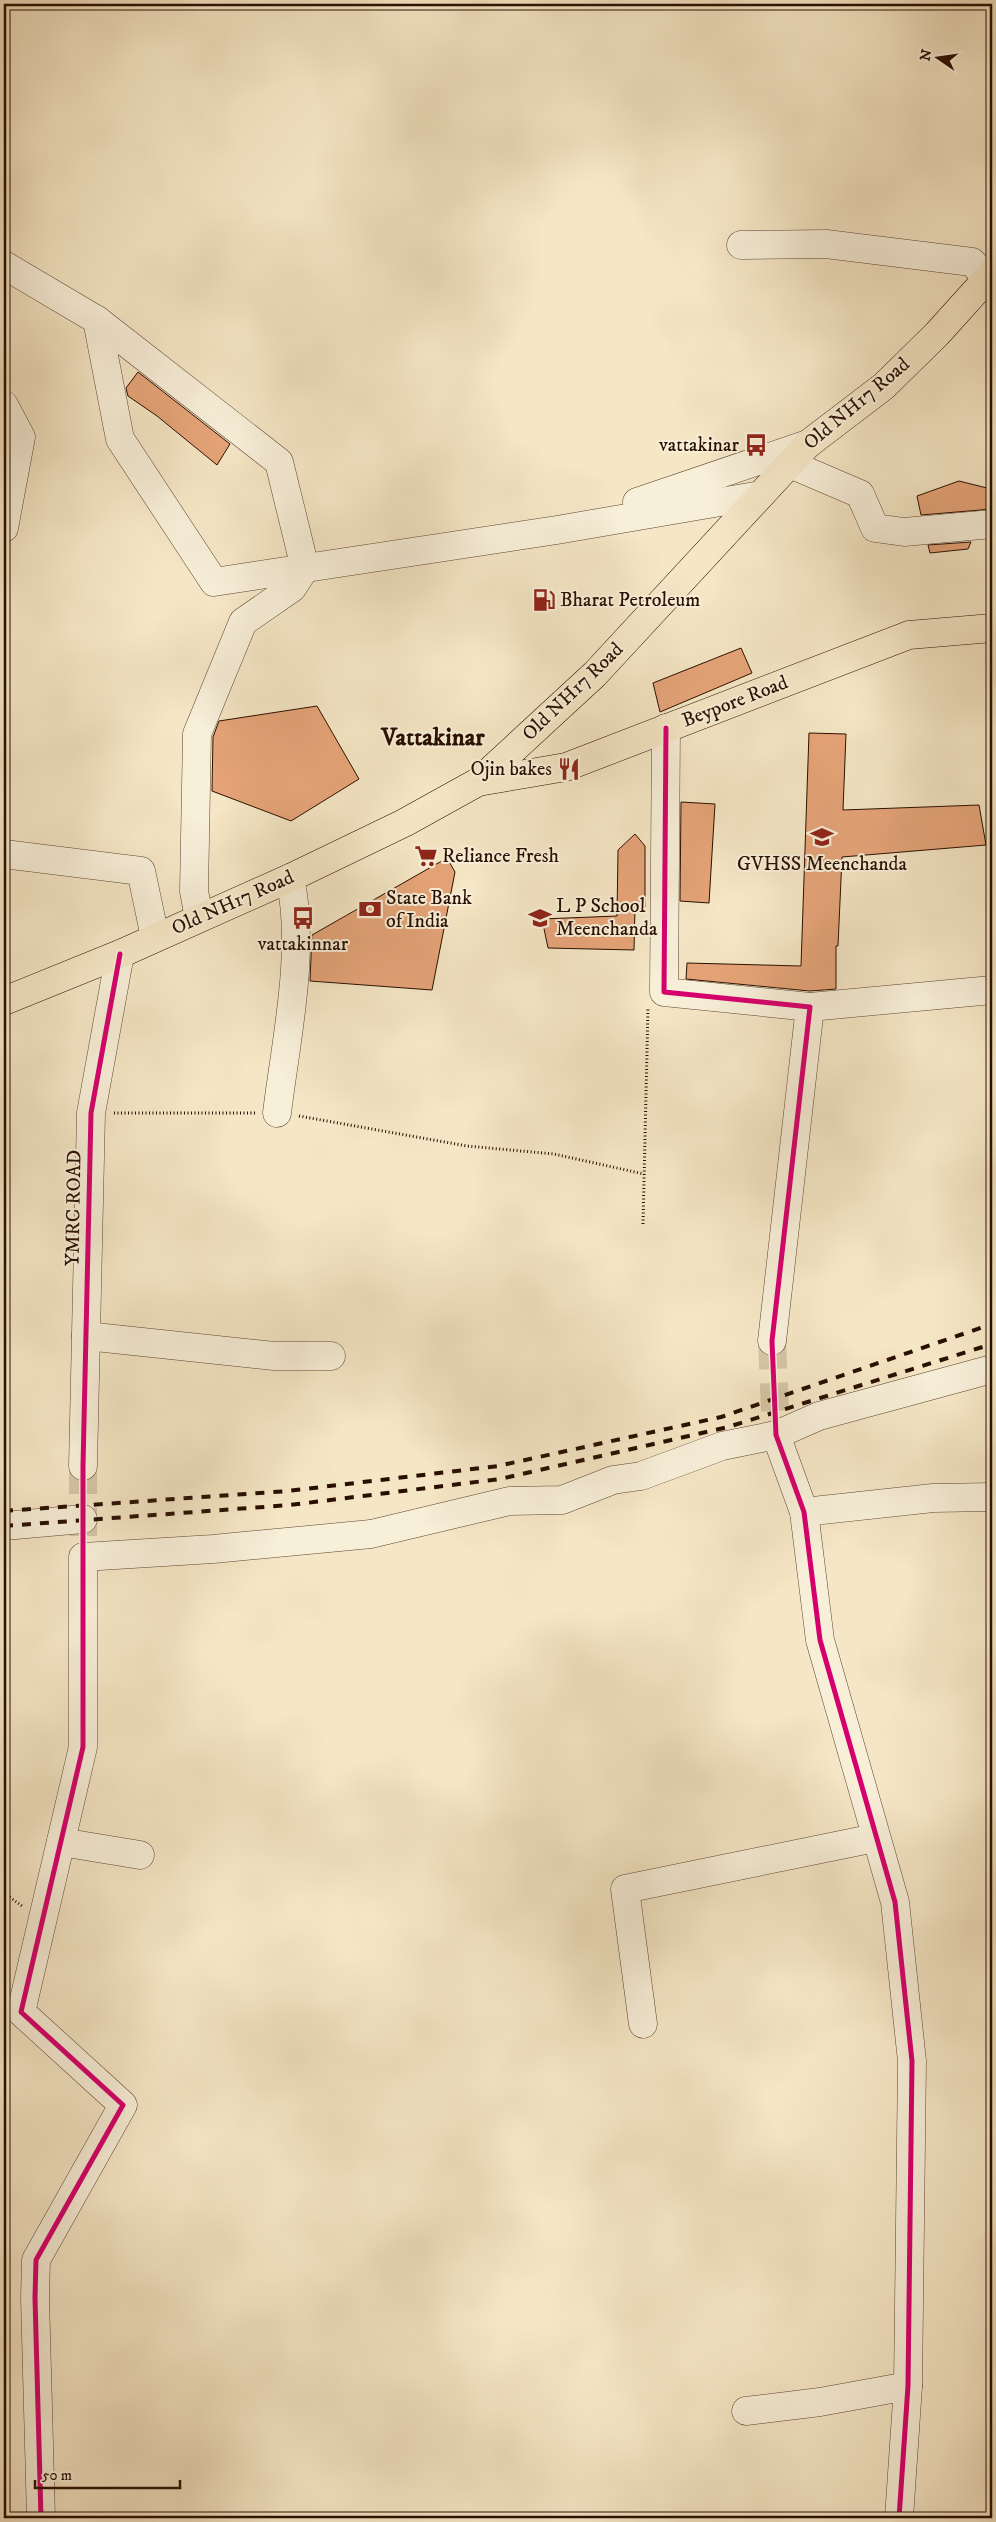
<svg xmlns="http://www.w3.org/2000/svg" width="996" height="2522" viewBox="0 0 996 2522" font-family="'IM FELL DW Pica',serif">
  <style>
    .building { fill: #e5a478; stroke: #290e00 }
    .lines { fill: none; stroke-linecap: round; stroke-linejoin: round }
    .minor-tunnel { stroke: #d6c6a7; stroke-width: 28; stroke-dasharray: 28 14; stroke-linecap: butt }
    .minor-casing { stroke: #5c4431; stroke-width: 29 }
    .major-casing { stroke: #290e00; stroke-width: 29 }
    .path { stroke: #290e00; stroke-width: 3; stroke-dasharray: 1 2.5; stroke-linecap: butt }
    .minor { stroke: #f8efd9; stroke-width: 28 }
    .major { stroke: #f5e6c5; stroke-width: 28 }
    .rail { stroke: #290e00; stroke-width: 4; stroke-dasharray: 9 9; stroke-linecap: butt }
    .cycleway-casing { stroke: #f8efd9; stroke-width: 8 }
    .cycleway { stroke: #d6006c; stroke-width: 5 }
    .labels { text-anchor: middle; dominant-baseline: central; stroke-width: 4; stroke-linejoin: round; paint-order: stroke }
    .street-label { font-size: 20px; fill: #290e00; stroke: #f8efd9 }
    .poi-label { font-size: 20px; fill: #290e00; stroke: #f8efd9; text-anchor: start }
    .district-label { font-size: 25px; font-weight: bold; fill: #290e00; stroke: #f8efd9 }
  </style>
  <rect width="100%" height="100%" fill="#f5e6c5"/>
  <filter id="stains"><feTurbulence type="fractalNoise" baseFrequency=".004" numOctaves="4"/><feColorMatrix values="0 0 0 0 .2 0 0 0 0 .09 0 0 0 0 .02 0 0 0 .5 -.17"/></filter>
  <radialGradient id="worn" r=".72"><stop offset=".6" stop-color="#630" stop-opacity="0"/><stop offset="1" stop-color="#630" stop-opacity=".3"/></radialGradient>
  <g class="building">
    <polygon points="138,372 230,444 217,465 157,416 128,396 126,388"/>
    <polygon points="959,481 991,489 992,509 921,515 917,496"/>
    <polygon points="971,542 968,549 930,553 928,545"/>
    <polygon points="741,648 752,673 660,712 653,683"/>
    <polygon points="317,706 359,779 291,821 212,791 213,737 219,721"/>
    <polygon points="809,733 846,734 843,810 979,805 986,845 842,857 838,946 836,946 836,989 810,991 686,979 687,963 801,966"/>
    <polygon points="681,802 715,804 709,903 680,901"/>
    <polygon points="635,834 645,846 645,907 635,907 634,950 548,948 542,919 617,916 618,850"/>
    <polygon points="447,858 455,872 432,990 310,981 312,935"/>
  </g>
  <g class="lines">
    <g class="minor-tunnel">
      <polyline points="772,1341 776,1435"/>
      <polyline points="83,1466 83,1557"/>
    </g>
    <defs>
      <g id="minor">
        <polyline points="741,245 826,244 972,262 987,278"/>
        <polyline points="4,265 97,320 120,439 214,582 557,530 761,495"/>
        <polyline points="97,320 279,462 305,568 292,588 243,622 197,734 194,891 199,918"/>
        <polyline points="4,405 21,437 4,528"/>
        <polyline points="790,464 860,494 875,528 904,532 992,524"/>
        <polyline points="637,502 808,444"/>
        <polyline points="666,728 664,992 810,1007 772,1341"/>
        <polyline points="4,854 141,871 155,937"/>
        <polyline points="810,1007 992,990"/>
        <path d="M277 1113C286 1039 306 951 290 878"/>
        <polyline points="86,1336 274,1356 331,1356"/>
        <polyline points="776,1435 804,1512 820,1640 895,1902 912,2061 908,2386 899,2518"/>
        <polyline points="83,1466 91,1113 120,954"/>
        <polyline points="804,1512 933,1498 992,1497"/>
        <polyline points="4,1526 83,1519"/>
        <polyline points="61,1842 140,1855"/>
        <polyline points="643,2024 625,1889 875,1838"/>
        <polyline points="746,2411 820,2402 908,2386"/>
        <polyline points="41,2518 35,2298 36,2260 123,2105 21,2012 83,1747 83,1557 213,1549 371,1534 509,1501 562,1500 613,1480 641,1476 722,1446 776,1435 819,1416 992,1369"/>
      </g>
      <g id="major">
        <polyline points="478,782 566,767 909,635 992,628"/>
        <polyline points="4,1001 120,954 290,878 404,823 478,782 595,674 808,444 884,386 937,334 992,273"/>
      </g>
    </defs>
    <use href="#minor" class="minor-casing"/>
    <use href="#major" class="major-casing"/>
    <g class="path">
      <polyline points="114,1113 255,1113"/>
      <polyline points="299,1116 467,1146 554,1154 644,1174"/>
      <polyline points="643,1224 648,1008"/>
      <polyline points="4,1893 22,1906"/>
    </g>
    <use href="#minor" class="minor"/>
    <use href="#major" class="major"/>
    <g class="rail">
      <polyline points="4,1511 288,1491 498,1466 721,1417 992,1324"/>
      <polyline points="4,1526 290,1505 500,1479 728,1427 992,1344"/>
    </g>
    <defs>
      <g id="cycleway">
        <polyline points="666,728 664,992 810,1007 772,1341 776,1435 804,1512 820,1640 895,1902 912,2061 908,2386 899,2518"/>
        <polyline points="41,2518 35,2298 36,2260 123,2105 21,2012 83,1747 83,1466 91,1113 120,954"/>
      </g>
    </defs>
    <use href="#cycleway" class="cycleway-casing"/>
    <use href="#cycleway" class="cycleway"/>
  </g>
  <defs>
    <symbol id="bus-bare" viewBox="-9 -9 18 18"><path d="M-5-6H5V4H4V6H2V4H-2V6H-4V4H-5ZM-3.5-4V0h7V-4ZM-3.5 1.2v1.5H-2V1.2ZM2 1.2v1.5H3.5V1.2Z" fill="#8f2418" stroke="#f8efd9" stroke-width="2.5" paint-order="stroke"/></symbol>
    <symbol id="fuel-bare" viewBox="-9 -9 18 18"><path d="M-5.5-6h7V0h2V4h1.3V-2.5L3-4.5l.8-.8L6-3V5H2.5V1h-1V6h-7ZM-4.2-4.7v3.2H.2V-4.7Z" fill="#8f2418" stroke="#f8efd9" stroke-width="2.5" paint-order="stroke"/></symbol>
    <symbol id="restaurant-bare" viewBox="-9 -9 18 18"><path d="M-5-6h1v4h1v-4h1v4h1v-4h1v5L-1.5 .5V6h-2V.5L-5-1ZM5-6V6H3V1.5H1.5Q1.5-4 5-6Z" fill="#8f2418" stroke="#f8efd9" stroke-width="2.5" paint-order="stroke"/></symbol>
    <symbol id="school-bare" viewBox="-9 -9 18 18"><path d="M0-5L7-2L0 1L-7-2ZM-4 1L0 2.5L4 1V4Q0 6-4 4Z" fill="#8f2418" stroke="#f8efd9" stroke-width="2.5" paint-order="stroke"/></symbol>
    <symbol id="supermarket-bare" viewBox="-9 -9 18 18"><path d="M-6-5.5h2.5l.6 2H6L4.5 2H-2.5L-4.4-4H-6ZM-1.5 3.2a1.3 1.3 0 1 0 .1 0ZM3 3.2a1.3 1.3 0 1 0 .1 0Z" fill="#8f2418" stroke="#f8efd9" stroke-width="2.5" paint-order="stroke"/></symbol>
    <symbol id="bank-bare" viewBox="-9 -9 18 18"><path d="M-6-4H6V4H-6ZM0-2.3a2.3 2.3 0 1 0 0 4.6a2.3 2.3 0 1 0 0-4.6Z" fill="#8f2418" stroke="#f8efd9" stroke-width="2.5" paint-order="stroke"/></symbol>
  </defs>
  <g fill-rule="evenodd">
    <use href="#bus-bare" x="740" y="429" width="32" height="32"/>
    <use href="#fuel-bare" x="528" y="584" width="32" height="32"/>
    <use href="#restaurant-bare" x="553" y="753" width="32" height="32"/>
    <use href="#school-bare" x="806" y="821" width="32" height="32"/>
    <use href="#supermarket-bare" x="410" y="840" width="32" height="32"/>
    <use href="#bank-bare" x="354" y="893" width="32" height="32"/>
    <use href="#bus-bare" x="287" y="902" width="32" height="32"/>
    <use href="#school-bare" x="524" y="902" width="32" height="32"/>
  </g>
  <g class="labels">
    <g class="street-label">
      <text transform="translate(857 404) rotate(-40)">Old NH17 Road</text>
      <text transform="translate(573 692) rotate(-44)">Old NH17 Road</text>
      <text transform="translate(735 702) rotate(-21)">Beypore Road</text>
      <text transform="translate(233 903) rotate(-24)">Old NH17 Road</text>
      <text transform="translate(74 1208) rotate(-89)">YMRC ROAD</text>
    </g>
    <g class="poi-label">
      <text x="739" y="445" text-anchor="end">vattakinar</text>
      <text x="560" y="600">Bharat Petroleum</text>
      <text x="552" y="769" text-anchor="end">Ojin bakes</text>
      <text x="442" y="856">Reliance Fresh</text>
      <text x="822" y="864" text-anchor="middle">GVHSS Meenchanda</text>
      <text x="386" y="898">State Bank<tspan x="386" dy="23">of India</tspan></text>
      <text x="556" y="906">L P School<tspan x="556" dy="23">Meenchanda</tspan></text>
      <text x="303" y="944" text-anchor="middle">vattakinnar</text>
    </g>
    <g class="district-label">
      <text x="433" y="737">Vattakinar</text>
    </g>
  </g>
  <rect width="996" height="2522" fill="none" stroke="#f5e6c5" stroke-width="20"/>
  <rect x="5" y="5" width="986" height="2512" fill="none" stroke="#290e00" stroke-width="2.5"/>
  <rect x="10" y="10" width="976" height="2502" fill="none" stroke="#290e00"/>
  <g transform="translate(938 58) rotate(283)" stroke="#f8efd9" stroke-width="4" paint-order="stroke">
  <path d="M0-4L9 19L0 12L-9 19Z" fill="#290e00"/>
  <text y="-8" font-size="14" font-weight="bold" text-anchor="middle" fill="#290e00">N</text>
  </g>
  <path d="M35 2480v8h145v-8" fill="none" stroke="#290e00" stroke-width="2.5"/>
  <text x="42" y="2480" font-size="15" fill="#290e00" stroke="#f8efd9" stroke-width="4" paint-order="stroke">50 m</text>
  <rect width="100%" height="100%" filter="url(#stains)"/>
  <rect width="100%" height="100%" fill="url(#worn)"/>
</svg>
